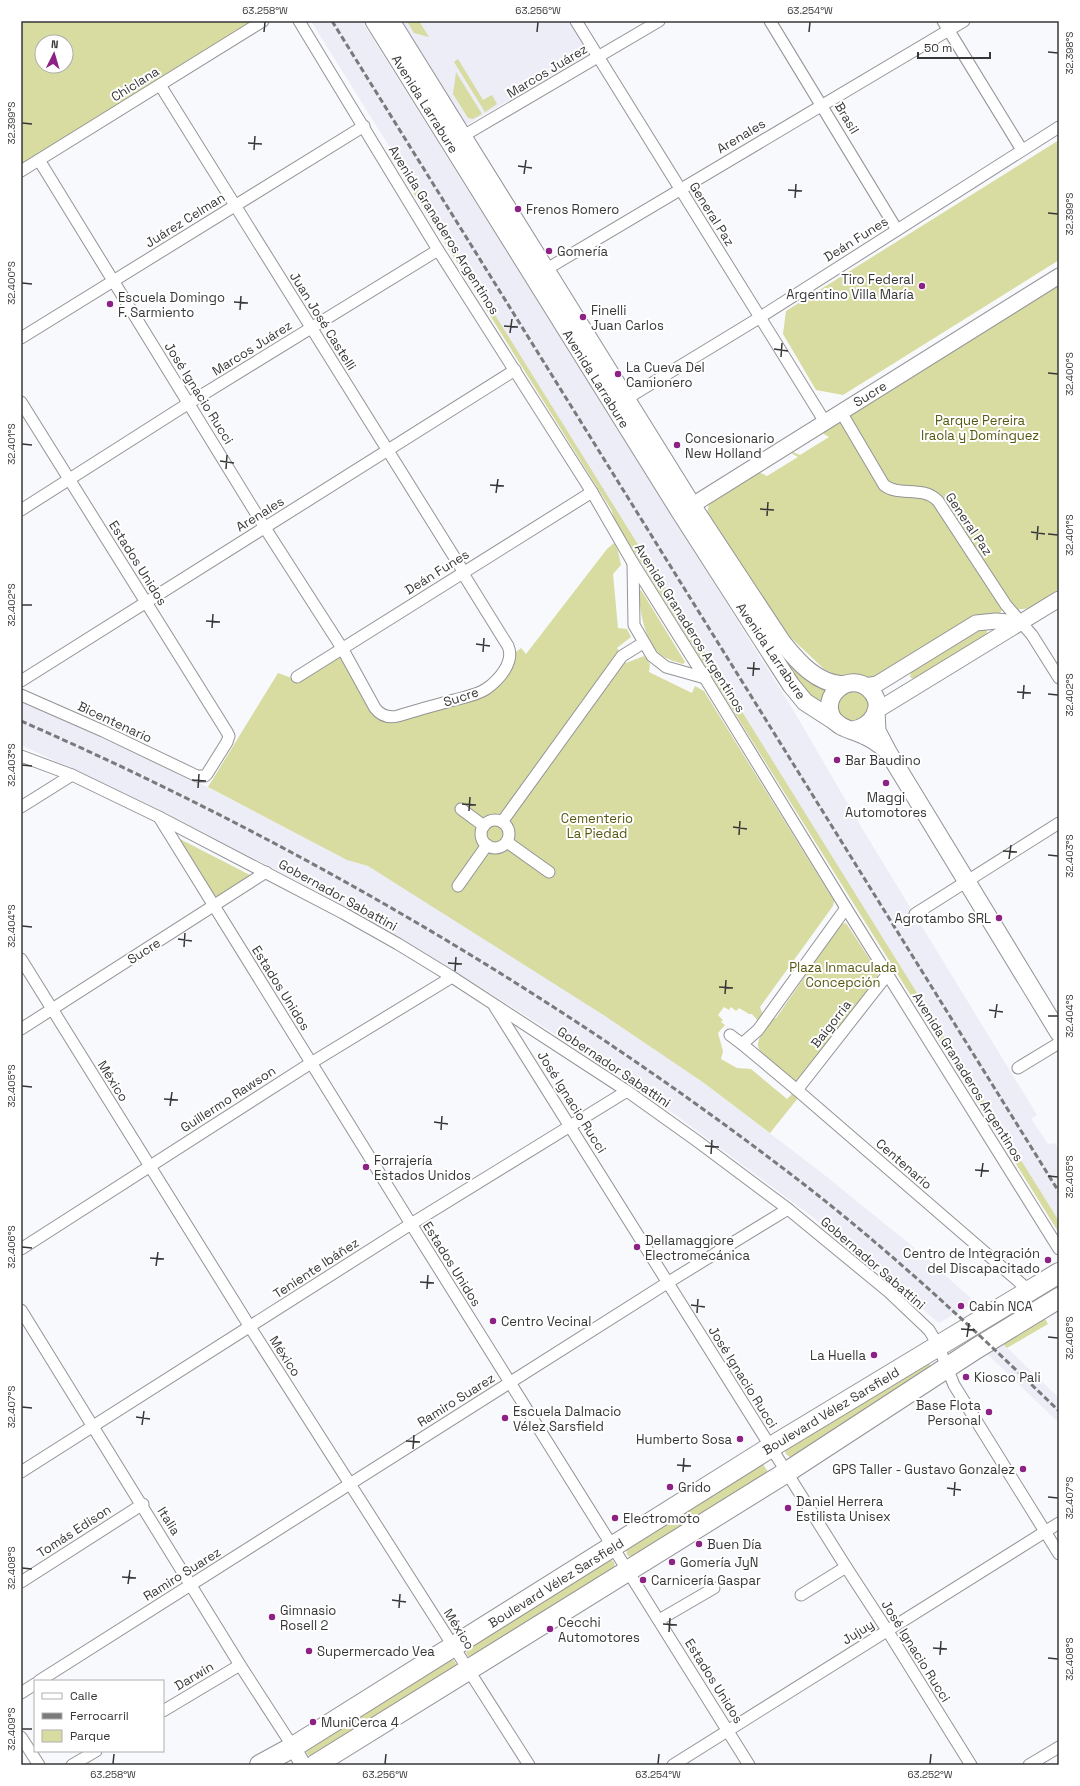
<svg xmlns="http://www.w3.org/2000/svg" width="1080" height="1786" viewBox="0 0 1080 1786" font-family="'Space Grotesk',sans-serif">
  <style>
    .built { fill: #ecedf7 }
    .green { fill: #d8dca0; fill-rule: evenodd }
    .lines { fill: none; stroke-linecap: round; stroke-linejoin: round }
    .street-casing { stroke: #949497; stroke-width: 13 }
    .secondary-casing { stroke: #949497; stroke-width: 17 }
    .primary-casing { stroke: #949497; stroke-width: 19 }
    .highway-casing { stroke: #949497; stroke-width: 22 }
    .street { stroke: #fff; stroke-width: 11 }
    .secondary { stroke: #fff; stroke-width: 15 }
    .primary { stroke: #fff; stroke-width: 17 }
    .highway { stroke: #fff; stroke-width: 20 }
    .rail { stroke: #7a7a7c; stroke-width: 3; stroke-dasharray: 6 3; stroke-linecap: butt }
    .ticks { fill: none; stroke: #373738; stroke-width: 1.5 }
    .poi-dot { fill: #8c2286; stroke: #fff; stroke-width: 1.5 }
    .labels { text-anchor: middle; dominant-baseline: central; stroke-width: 4; stroke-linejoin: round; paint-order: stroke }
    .street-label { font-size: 13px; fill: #373738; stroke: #fff }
    .poi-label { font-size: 13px; fill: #373738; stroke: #fff; text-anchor: start }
    .park-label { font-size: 13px; fill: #565810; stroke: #fff }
    .neatline { fill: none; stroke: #373738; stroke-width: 1.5 }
    .ticks-label { font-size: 10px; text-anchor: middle; fill: #373738 }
  </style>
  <rect width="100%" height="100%" fill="#f8f9fc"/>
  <g class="built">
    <polygon points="311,21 362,21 792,708 866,835 1037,1115 1031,1119 1048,1144 1055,1143 1059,1150 1059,1221"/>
    <polygon points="401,21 571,21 589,50 589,53 588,55 468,124 462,121"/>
    <polygon points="21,700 114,741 178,772 347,860 368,866 501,949 605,1016 704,1083 822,1173 917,1250 975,1302 939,1323 810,1215 681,1119 629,1081 512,1007 442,963 315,890 160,810 21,745"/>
    <polygon points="999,1340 1059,1398 1059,1423 983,1350"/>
  </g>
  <g class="green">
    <path d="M21 21H254L21 165ZM42 42H66V66H42Z"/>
    <polygon points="407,21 419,21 429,37 414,33"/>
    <polygon points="458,59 483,100 492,95 497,104 485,112 454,62"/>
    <polygon points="456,72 482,114 473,119 468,118 453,94"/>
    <polygon points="1059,140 1059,260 843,395 816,390 783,334 786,311"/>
    <polygon points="403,167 1059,1221 1059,1233 615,521 612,511 401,173"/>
    <path d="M1059 285V589C1046 597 1029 614 1014 608L930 499 1002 608 1001 612 998 615 984 614 975 618 872 678 856 675H836L824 669 788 635 776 620 707 513 709 504 713 500 759 472 767 476 798 457 791 453 793 452 800 455 829 437 822 433 842 421 889 485 849 417Z"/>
    <polygon points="693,520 810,680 825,691 822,705 805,692"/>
    <polygon points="614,543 618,551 621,565 613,574 618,628 627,629 631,637 617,648 626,663 644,656 650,664 649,672 692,693 695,686 704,691 834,901 833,906 760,1007 763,1015 758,1021 752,1014 749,1014 739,1008 736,1011 731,1007 729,1010 724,1007 718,1015 723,1020 721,1022 725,1025 718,1033 723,1051 721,1059 737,1068 751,1069 787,1099 792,1094 798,1098 770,1133 704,1083 605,1016 368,866 347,860 208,787 278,673 297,680 338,656 340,657 372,711 379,718 499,683 514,663 516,652 521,648 526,654 607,549"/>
    <path d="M641 590 685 662 683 664C676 662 666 659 660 654 645 641 640 613 639 594V591Z"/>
    <polygon points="982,629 987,630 987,635 914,679 910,677 911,672"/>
    <circle cx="853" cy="706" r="16"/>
    <polygon points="174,836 250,875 216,897"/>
    <path d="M846 923 878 972 877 979 798 1081H794C786 1074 756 1054 758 1044 759 1035 767 1026 772 1019L776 1018 781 1011 841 924Z"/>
    <polygon points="1044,1317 1048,1324 1007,1348 999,1340"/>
    <polygon points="928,1362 932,1368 791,1458 786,1454 785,1450"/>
    <polygon points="761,1461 770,1475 631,1557 627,1555 626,1547"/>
    <polygon points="610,1559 614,1562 615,1570 471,1658 467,1655 466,1650"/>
    <polygon points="452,1659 455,1662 457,1666 312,1758 307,1754 306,1749"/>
  </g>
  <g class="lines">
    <defs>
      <g id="street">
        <polyline points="299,21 438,250 592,492 633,563 705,678 846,908 1059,1249"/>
        <polyline points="576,21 825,422"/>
        <polyline points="770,21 897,230"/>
        <polyline points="943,21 1022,150"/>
        <polyline points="160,85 463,571"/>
        <polyline points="458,139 659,21"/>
        <path d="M39 160 265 528 342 648 375 708C381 716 389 718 398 716 417 710 436 705 454 700 465 697 477 695 486 689 499 680 515 662 508 646L462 572"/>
        <polyline points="21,171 263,21"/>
        <polyline points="540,273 964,21"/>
        <polyline points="21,338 364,126"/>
        <polyline points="626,399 759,318 1059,127"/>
        <polyline points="21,402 227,732 229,736 227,742 207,774 205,776 197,776 103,731 21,695"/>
        <path d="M841 412 884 485C898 497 923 485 938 501L1006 605 1032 635 1059 678"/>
        <polyline points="21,510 189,403 438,250"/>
        <polyline points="633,563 634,625 652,656 666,667 705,678"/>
        <polyline points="297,677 592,492"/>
        <polyline points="21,681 515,370"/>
        <polyline points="21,756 72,775 159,817 343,913 398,944 452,977 627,1091 697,1141 788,1209 889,1292 929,1330 938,1345 954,1385 1059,1554"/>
        <polyline points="21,807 72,775"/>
        <polyline points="461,809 484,826"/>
        <polyline points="159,817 411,1224 749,1765"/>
        <circle cx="495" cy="834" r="14"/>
        <polyline points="502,822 622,656 643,643"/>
        <polyline points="507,842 549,872"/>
        <polyline points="458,886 487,845"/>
        <polyline points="915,914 1059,823"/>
        <polyline points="21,959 250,1327 529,1765"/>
        <polyline points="495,1007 846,1567 887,1630 971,1765"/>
        <polyline points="21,1029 266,872"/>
        <polyline points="730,1035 742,1044 797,1090 1032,1293"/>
        <polyline points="742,1044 758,1030 846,908"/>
        <polyline points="1018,1068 1059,1043"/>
        <polyline points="797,1090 887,975"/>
        <polyline points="21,1249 311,1063 452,977"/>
        <polyline points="21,1310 240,1665 293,1747"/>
        <polyline points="21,1472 411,1224 627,1091"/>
        <polyline points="21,1582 143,1504"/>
        <polyline points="801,1595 846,1567"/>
        <polyline points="659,1620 714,1588"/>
        <polyline points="39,1681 667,1283 788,1209"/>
        <polyline points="21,1693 35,1684"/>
        <polyline points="163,1711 240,1665"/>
        <polyline points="21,1737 39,1765"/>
        <polyline points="72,1765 96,1751"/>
        <polyline points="673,1765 1059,1523"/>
        <polyline points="1029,1765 1059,1747"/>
      </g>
      <g id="secondary">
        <polyline points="683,511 1059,276"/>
        <polyline points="865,686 877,684 976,623 996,621 1021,623"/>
        <polyline points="876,711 1059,599"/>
        <polyline points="293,1747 303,1765"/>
      </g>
      <g id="primary">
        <polyline points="374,21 680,512 791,685 805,702 836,722"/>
        <path d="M391 21 699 516 782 642C798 662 816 683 843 685"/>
        <polyline points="876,711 877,731 888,752 1059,1033"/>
        <path d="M852 730C872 728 887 705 869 689 849 671 819 696 833 719 840 729 854 730 865 736 872 739 879 744 885 749"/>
      </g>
      <g id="highway">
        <polyline points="260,1765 293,1747 771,1447 1059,1273"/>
        <polyline points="315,1765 787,1472 977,1348 1059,1298"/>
      </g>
    </defs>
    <use href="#street" class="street-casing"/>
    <use href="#secondary" class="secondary-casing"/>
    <use href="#primary" class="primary-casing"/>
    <use href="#highway" class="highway-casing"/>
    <use href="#street" class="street"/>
    <use href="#secondary" class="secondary"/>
    <use href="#primary" class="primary"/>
    <use href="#highway" class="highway"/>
    <g class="rail">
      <polyline points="332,21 1059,1192"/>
      <path d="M21 721C302 844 568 1001 810 1189 898 1258 979 1334 1059 1411"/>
    </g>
  </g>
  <path class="ticks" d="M264 32 265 22M537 32 538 22M809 32 810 22M1048 52 1058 53M22 123 32 124M248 143 262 144M254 150 255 136M518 166 532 168M524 174 526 160M788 190 802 191M795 198 796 184M1048 213 1058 214M22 283 32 284M234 302 248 303M240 310 241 296M504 326 518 327M510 333 512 319M774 349 788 351M781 357 782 343M1048 373 1058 374M22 444 32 445M220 461 234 463M226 469 227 455M490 485 504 486M496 493 498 479M760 509 774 510M767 516 768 502M1031 532 1045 534M1048 534 1058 535M1037 540 1038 526M22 605H32M206 621 220 622M212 628 213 614M476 644 490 646M483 652 484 638M747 668 760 669M753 676 754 662M1017 692 1031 693M1048 694 1058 695M1023 699 1024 685M22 765 32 766M192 780 206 781M198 788 199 774M462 804 476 805M469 811 470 797M733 827 747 829M739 835 740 821M1003 851 1017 852M1048 855 1058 856M1009 859 1011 845M22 926 32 927M178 939 192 941M184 947 185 933M448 963 462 964M455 971 456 957M719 987 733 988M725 994 726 980M989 1010 1003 1012M1048 1016H1058M995 1018 997 1004M22 1086 32 1087M164 1099 178 1100M170 1106 172 1092M434 1122 448 1124M441 1130 442 1116M705 1146 719 1147M711 1154 712 1140M975 1170 989 1171M1048 1176 1058 1177M981 1177 983 1163M22 1247 32 1248M150 1258 164 1259M156 1266 158 1252M420 1282 434 1283M427 1289 428 1275M691 1305 705 1307M697 1313 698 1299M961 1329 975 1330M967 1337 969 1323M1048 1337 1058 1338M22 1407 32 1408M136 1417 150 1419M142 1425 144 1411M406 1441 420 1442M413 1449 414 1435M677 1465 691 1466M683 1472 684 1458M947 1488 961 1490M954 1496 955 1482M1048 1497 1058 1498M22 1568 32 1569M122 1577 136 1578M128 1584 130 1570M392 1600 406 1602M399 1608 400 1594M663 1624 677 1625M669 1632 670 1618M933 1648 947 1649M940 1655 941 1641M1048 1658 1058 1659M22 1729H32M113 1764 114 1754M385 1764 386 1754M658 1764 659 1754M930 1764 931 1754"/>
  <g class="poi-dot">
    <circle cx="518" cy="209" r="4"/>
    <circle cx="549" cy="251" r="4"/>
    <circle cx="922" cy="286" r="4"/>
    <circle cx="110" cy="304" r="4"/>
    <circle cx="583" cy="317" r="4"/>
    <circle cx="618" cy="374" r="4"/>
    <circle cx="677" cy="445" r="4"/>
    <circle cx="837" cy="760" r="4"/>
    <circle cx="886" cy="783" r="4"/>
    <circle cx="999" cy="918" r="4"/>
    <circle cx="366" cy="1167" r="4"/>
    <circle cx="637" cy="1247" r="4"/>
    <circle cx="1048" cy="1260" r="4"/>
    <circle cx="961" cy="1306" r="4"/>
    <circle cx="493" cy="1321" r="4"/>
    <circle cx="874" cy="1355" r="4"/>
    <circle cx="966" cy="1377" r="4"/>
    <circle cx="989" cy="1412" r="4"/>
    <circle cx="505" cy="1418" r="4"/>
    <circle cx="740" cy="1439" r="4"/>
    <circle cx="1023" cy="1469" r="4"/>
    <circle cx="670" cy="1487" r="4"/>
    <circle cx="788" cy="1508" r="4"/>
    <circle cx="615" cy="1518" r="4"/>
    <circle cx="699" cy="1544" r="4"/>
    <circle cx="672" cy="1562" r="4"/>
    <circle cx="643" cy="1580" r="4"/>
    <circle cx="272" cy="1617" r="4"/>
    <circle cx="550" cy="1629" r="4"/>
    <circle cx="309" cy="1651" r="4"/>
    <circle cx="313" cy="1722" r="4"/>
  </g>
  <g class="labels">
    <g class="street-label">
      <text transform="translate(547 71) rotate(-31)">Marcos Juárez</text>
      <text transform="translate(135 84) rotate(-32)">Chiclana</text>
      <text transform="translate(425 104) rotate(58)">Avenida Larrabure</text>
      <text transform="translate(847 118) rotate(59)">Brasil</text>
      <text transform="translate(741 136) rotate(-31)">Arenales</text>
      <text transform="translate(712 214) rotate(58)">General Paz</text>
      <text transform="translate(185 220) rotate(-32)">Juárez Celman</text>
      <text transform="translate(444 230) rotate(58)">Avenida Granaderos Argentinos</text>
      <text transform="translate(856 239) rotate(-32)">Deán Funes</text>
      <text transform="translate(323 321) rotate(58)">Juan José Castelli</text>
      <text transform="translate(252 348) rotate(-32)">Marcos Juárez</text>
      <text transform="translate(596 379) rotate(58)">Avenida Larrabure</text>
      <text transform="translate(199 393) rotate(58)">José Ignacio Rucci</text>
      <text transform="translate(870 394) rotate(-32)">Sucre</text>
      <text transform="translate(260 514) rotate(-32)">Arenales</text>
      <text transform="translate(969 524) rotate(56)">General Paz</text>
      <text transform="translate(138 563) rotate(58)">Estados Unidos</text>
      <text transform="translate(437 572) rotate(-32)">Deán Funes</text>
      <text transform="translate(690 628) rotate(58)">Avenida Granaderos Argentinos</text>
      <text transform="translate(771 651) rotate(56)">Avenida Larrabure</text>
      <text transform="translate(461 697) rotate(-18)">Sucre</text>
      <text transform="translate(115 722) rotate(25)">Bicentenario</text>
      <text transform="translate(338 895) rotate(29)">Gobernador Sabattini</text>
      <text transform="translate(144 951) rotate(-33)">Sucre</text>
      <text transform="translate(281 988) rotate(58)">Estados Unidos</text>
      <text transform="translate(831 1024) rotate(-52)">Baigorria</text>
      <text transform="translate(614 1067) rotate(34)">Gobernador Sabattini</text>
      <text transform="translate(968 1077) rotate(58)">Avenida Granaderos Argentinos</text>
      <text transform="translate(113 1081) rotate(58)">México</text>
      <text transform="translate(228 1099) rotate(-33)">Guillermo Rawson</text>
      <text transform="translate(572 1102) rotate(58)">José Ignacio Rucci</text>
      <text transform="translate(904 1164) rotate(41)">Centenario</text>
      <text transform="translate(873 1263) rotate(41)">Gobernador Sabattini</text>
      <text transform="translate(452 1264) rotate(58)">Estados Unidos</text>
      <text transform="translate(316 1268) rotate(-33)">Teniente Ibáñez</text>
      <text transform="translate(285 1356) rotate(57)">México</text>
      <text transform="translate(743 1377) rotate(58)">José Ignacio Rucci</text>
      <text transform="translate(456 1400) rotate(-32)">Ramiro Suarez</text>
      <text transform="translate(831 1411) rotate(-31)">Boulevard Vélez Sarsfield</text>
      <text transform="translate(169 1521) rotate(58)">Italia</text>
      <text transform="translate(74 1531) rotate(-33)">Tomás Edison</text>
      <text transform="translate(182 1574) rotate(-32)">Ramiro Suarez</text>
      <text transform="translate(556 1583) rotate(-32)">Boulevard Vélez Sarsfield</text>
      <text transform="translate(459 1629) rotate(58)">México</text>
      <text transform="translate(858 1632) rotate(-32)">Jujuy</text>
      <text transform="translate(916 1651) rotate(58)">José Ignacio Rucci</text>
      <text transform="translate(194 1676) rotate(-31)">Darwin</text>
      <text transform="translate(714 1681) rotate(58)">Estados Unidos</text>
    </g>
    <g class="poi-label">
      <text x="526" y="209">Frenos Romero</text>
      <text x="557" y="251">Gomería</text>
      <text x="914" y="279" text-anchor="end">Tiro Federal<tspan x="914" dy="15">Argentino Villa María</tspan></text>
      <text x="118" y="297">Escuela Domingo<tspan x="118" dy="15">F. Sarmiento</tspan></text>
      <text x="591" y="310">Finelli<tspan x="591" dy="15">Juan Carlos</tspan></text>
      <text x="626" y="367">La Cueva Del<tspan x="626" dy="15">Camionero</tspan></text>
      <text x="685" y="438">Concesionario<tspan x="685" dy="15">New Holland</tspan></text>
      <text x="845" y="760">Bar Baudino</text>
      <text x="886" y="797" text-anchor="middle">Maggi<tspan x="886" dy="15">Automotores</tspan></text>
      <text x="991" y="918" text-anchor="end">Agrotambo SRL</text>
      <text x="374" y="1160">Forrajería<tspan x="374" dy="15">Estados Unidos</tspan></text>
      <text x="645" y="1240">Dellamaggiore<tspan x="645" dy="15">Electromecánica</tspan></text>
      <text x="1040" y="1253" text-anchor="end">Centro de Integración<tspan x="1040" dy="15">del Discapacitado</tspan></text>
      <text x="969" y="1306">Cabin NCA</text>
      <text x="501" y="1321">Centro Vecinal</text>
      <text x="866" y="1355" text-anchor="end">La Huella</text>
      <text x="974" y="1377">Kiosco Pali</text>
      <text x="981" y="1405" text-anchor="end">Base Flota<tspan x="981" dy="15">Personal</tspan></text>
      <text x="513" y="1411">Escuela Dalmacio<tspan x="513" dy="15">Vélez Sarsfield</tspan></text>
      <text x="732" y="1439" text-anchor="end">Humberto Sosa</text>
      <text x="1015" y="1469" text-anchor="end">GPS Taller - Gustavo Gonzalez</text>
      <text x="678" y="1487">Grido</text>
      <text x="796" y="1501">Daniel Herrera<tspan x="796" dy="15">Estilista Unisex</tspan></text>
      <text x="623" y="1518">Electromoto</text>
      <text x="707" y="1544">Buen Día</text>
      <text x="680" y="1562">Gomería JyN</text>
      <text x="651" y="1580">Carnicería Gaspar</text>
      <text x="280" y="1610">Gimnasio<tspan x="280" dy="15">Rosell 2</tspan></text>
      <text x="558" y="1622">Cecchi<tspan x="558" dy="15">Automotores</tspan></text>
      <text x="317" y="1651">Supermercado Vea</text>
      <text x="321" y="1722">MuniCerca 4</text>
    </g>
    <g class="park-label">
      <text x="980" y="420">Parque Pereira<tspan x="980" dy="15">Iraola y Domínguez</tspan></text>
      <text x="597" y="818">Cementerio<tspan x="597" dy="15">La Piedad</tspan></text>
      <text x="843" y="967">Plaza Inmaculada<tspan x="843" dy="15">Concepción</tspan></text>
    </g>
  </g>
  <rect width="1080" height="1786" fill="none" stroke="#ffffff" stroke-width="44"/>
  <rect x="34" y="1680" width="130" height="72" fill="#ffffff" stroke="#afafaf"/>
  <rect x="42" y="1693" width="20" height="6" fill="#ffffff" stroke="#afafaf"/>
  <text x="70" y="1700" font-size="12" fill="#373738">Calle</text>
  <rect x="42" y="1713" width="20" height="6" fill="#7a7a7c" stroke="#afafaf"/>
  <text x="70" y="1720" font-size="12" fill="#373738">Ferrocarril</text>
  <rect x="42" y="1730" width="20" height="12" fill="#d8dca0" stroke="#afafaf"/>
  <text x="70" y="1740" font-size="12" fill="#373738">Parque</text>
  <g transform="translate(54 54) rotate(5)"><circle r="19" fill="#ffffff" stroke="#afafaf"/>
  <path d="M0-3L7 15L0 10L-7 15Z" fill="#8c2286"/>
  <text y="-6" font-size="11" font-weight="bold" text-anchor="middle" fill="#373738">N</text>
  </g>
  <path d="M918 52v6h72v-6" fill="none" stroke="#373738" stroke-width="2"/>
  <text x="924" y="52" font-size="12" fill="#373738" stroke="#ffffff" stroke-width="3" paint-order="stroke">50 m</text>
  <rect x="22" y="22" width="1036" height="1742" class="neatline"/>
  <g class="ticks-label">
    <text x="265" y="14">63.258°W</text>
    <text x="538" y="14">63.256°W</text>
    <text x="810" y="14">63.254°W</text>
    <text transform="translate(1069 53) rotate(-90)" y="4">32.398°S</text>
    <text transform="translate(11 123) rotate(-90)" y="4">32.399°S</text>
    <text transform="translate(1069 214) rotate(-90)" y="4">32.399°S</text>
    <text transform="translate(11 283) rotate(-90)" y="4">32.400°S</text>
    <text transform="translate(1069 374) rotate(-90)" y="4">32.400°S</text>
    <text transform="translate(11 444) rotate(-90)" y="4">32.401°S</text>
    <text transform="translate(1069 535) rotate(-90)" y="4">32.401°S</text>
    <text transform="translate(11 605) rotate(-90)" y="4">32.402°S</text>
    <text transform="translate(1069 695) rotate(-90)" y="4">32.402°S</text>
    <text transform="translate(11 765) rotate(-90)" y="4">32.403°S</text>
    <text transform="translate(1069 856) rotate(-90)" y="4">32.403°S</text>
    <text transform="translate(11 926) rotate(-90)" y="4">32.404°S</text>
    <text transform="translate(1069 1016) rotate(-90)" y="4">32.404°S</text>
    <text transform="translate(11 1086) rotate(-90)" y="4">32.405°S</text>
    <text transform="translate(1069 1177) rotate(-90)" y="4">32.405°S</text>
    <text transform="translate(11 1247) rotate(-90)" y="4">32.406°S</text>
    <text transform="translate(1069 1338) rotate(-90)" y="4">32.406°S</text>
    <text transform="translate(11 1407) rotate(-90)" y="4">32.407°S</text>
    <text transform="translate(1069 1498) rotate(-90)" y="4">32.407°S</text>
    <text transform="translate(11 1568) rotate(-90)" y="4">32.408°S</text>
    <text transform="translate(1069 1659) rotate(-90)" y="4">32.408°S</text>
    <text transform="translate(11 1729) rotate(-90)" y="4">32.409°S</text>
    <text x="113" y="1778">63.258°W</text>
    <text x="385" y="1778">63.256°W</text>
    <text x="658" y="1778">63.254°W</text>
    <text x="930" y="1778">63.252°W</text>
  </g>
</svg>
